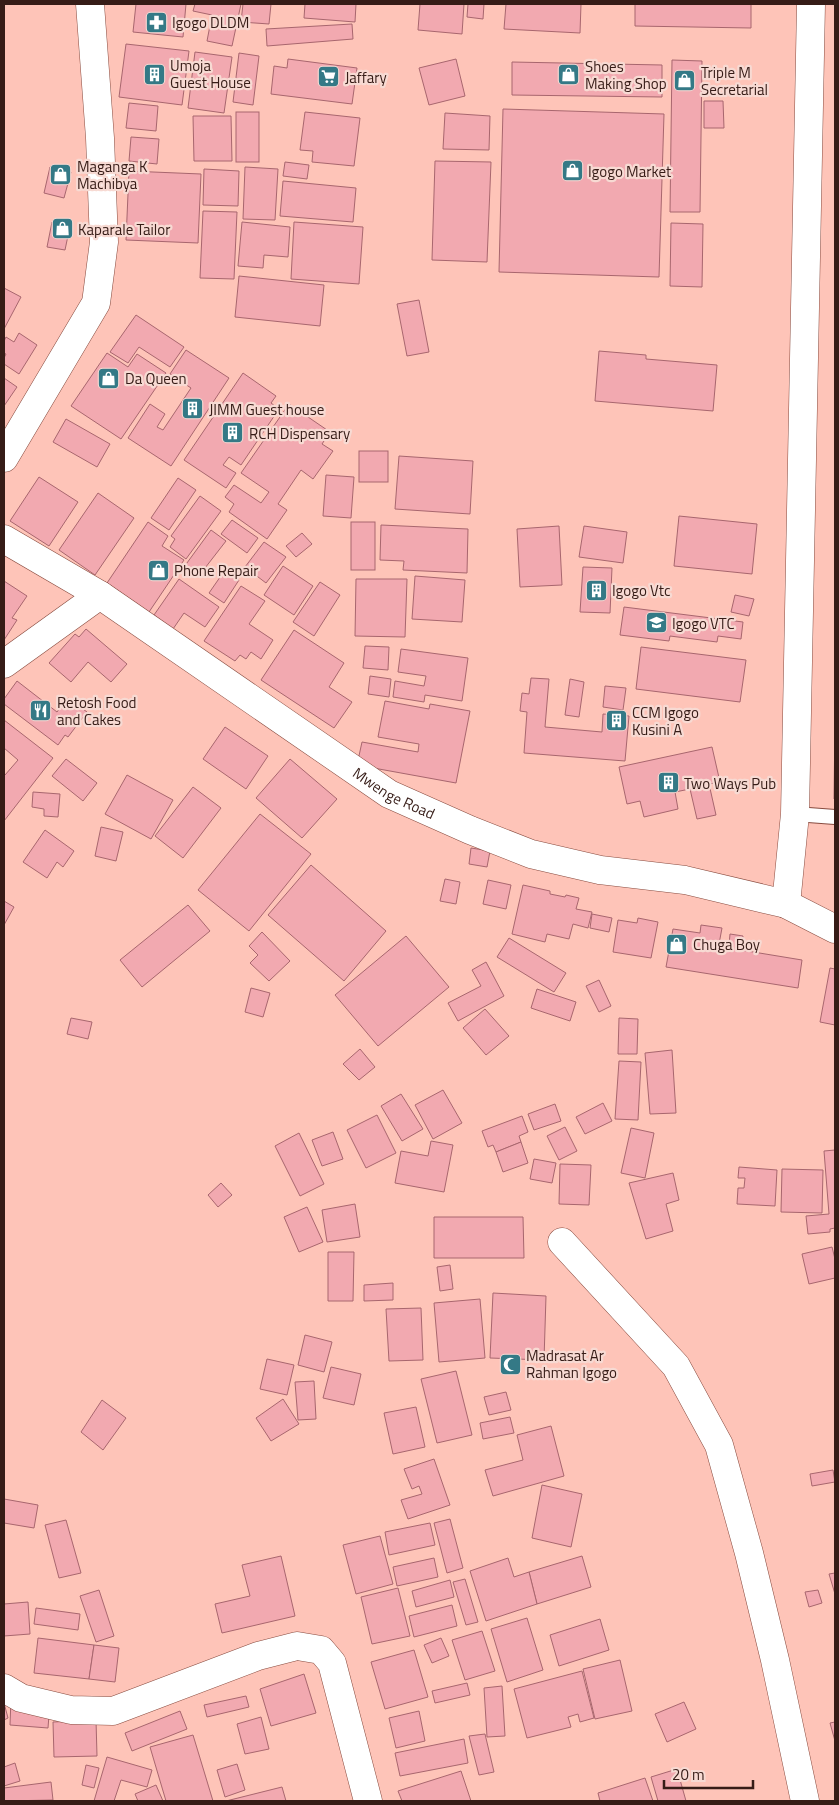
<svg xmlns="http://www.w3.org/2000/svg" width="839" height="1805" viewBox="0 0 839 1805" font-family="'Titillium Web',sans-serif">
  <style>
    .building { fill: #f2a9b0; stroke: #a8666e }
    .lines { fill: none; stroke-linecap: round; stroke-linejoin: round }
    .lane-casing { stroke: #884b3f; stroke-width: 16 }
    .street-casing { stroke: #884b3f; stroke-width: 29 }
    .lane { stroke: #fff; stroke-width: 14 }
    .street { stroke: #fff; stroke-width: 28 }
    .labels { text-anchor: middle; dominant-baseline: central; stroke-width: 4.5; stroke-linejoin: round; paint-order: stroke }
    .poi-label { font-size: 15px; fill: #361c17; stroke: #f7dad3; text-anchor: start }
    .street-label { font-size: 15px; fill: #361c17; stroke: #f7dad3 }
  </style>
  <rect width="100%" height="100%" fill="#fec4b8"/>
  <g class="building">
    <polygon points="136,4 186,4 183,37 133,32"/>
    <polygon points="195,4 241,4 232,46 207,41 212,15 193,11"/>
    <polygon points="243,4 271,4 269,24 241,22"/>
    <polygon points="305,4 356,4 355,22 304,18"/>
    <polygon points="420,4 464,4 462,34 418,30"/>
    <polygon points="468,4 484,4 483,19 467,17"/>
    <polygon points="506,4 581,4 580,33 504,29"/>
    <polygon points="635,4 751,4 751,28 635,26"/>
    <polygon points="352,24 353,39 267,46 266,29"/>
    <polygon points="126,44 189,51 182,105 119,97"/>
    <polygon points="195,52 232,57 224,113 188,108"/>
    <polygon points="239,53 259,56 253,105 233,102"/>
    <polygon points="288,59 357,68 352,104 271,94 274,66 287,68"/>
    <polygon points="456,59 465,96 429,105 419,68"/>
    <polygon points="672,60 702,61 700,212 670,212"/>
    <polygon points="512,62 662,65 662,97 512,95"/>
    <polygon points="704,101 723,101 724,128 704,128"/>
    <polygon points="129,103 158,106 156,131 126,128"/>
    <polygon points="503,109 664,114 659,277 499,272"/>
    <rect x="236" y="112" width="23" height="50"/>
    <polygon points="305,112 360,118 354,166 312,162 313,151 300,150"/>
    <polygon points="445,113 490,116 489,150 443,149"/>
    <polygon points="193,116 231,116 232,161 194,161"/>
    <polygon points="131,137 159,139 157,164 129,161"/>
    <polygon points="435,161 491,162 487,262 432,260"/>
    <polygon points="285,162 309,165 307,179 283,176"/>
    <polygon points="50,167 71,172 64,198 44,193"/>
    <polygon points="245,167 278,169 275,220 243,219"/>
    <polygon points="204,169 239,171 238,206 203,205"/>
    <polygon points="129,171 201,174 198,243 126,240"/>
    <polygon points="283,181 356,188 353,222 280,216"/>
    <polygon points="203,211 237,212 234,279 200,278"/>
    <polygon points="52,222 70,226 65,250 47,247"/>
    <polygon points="242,222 290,227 288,257 264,255 263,268 238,266"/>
    <polygon points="294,222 363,227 359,284 291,279"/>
    <polygon points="671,223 703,224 702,287 670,286"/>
    <polygon points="239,276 324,285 320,326 235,317"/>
    <polygon points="4,288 21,297 4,329"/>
    <polygon points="419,300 429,352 407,356 397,304"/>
    <polygon points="136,315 184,347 170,367 139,347 128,363 110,352"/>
    <polygon points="19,333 37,345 19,374 4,364 4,358 6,354 4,353 4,341 6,337 14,342"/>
    <polygon points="186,350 229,378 171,466 128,438 150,404 165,414 157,427 163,430 191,388 170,374"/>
    <polygon points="599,351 646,355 646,359 717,365 713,411 595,401"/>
    <polygon points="107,353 128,367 137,354 166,373 121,439 71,406"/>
    <polygon points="243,373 276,396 271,403 279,409 241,465 229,457 223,465 236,473 226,488 184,460"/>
    <polygon points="4,378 17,387 4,406"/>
    <polygon points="289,404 330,432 322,444 333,451 313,479 301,470 278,504 287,510 267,539 229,512 234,504 225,497 234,485 261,503 269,492 241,473"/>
    <polygon points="66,419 110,444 97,467 53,442"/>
    <rect x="359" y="451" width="29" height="31"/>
    <polygon points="399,456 473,461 470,514 395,509"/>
    <polygon points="326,475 354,477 351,518 323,516"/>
    <polygon points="39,477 78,502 49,546 10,521"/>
    <polygon points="178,478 196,490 169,530 151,518"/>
    <polygon points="98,493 134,518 95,575 59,550"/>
    <polygon points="200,496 221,511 186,559 170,547 175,539 171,536"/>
    <polygon points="679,516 757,524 752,574 674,566"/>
    <polygon points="232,520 258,538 247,553 221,534"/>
    <polygon points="148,522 168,536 162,546 184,560 149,612 107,583"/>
    <rect x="351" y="522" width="24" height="48"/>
    <polygon points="381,525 468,529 467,573 403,570 404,561 380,560"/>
    <polygon points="559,526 562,585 520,587 517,529"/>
    <polygon points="584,526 627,532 623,563 579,557"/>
    <polygon points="211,530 226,541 198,577 184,567"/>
    <polygon points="302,533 312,544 296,557 286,546"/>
    <polygon points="264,542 286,557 266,583 245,567"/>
    <polygon points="283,566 313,586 294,615 264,595"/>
    <polygon points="583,567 612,568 610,613 580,612"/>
    <polygon points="225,570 239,580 224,603 209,593"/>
    <polygon points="415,576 465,580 462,622 412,619"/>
    <polygon points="179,579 219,607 205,627 184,613 173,629 154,615"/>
    <polygon points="356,579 407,579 405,637 355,636"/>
    <polygon points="4,581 27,596 12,618 17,620 4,640"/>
    <polygon points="320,582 340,595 314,636 293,622"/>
    <polygon points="241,586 265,601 249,624 273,640 261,659 251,652 246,659 240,655 235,661 204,641"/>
    <polygon points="735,595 754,599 749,616 731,612"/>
    <polygon points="624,607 743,622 741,639 718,636 717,642 670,636 669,641 620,635"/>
    <polygon points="86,629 127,664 111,682 88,662 71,682 49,663 75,634 79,637"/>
    <polygon points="294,630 344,663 329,687 352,702 334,728 261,680"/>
    <polygon points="365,646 389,647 388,670 363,668"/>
    <polygon points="641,647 746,660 740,702 636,689"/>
    <polygon points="401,649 468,658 462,701 425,695 424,702 393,697 395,681 424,686 426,676 398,672"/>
    <polygon points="370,676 391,679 389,697 368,694"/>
    <polygon points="531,678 549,679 545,727 602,732 603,714 629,716 625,761 524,753 527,712 520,711 522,693 529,694"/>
    <polygon points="570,679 584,682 579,717 565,715"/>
    <polygon points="17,681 57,712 68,698 87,712 68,737 65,735 58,745 4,704 4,699"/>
    <polygon points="605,686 626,688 623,710 603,707"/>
    <polygon points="385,701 429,709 430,704 470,711 456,783 357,765 362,742 418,752 419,744 378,737"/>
    <polygon points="4,720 53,758 4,821 4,774 5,775 18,760 4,748"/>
    <polygon points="835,722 835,799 834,799"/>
    <polygon points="225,727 268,756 246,789 203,759"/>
    <polygon points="712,747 720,782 709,784 716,815 697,819 690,789 675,792 678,809 644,817 640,801 627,804 619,767"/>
    <polygon points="66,759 97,783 83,801 52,776"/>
    <polygon points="290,759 337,799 302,838 256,798"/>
    <polygon points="127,775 173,800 151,839 105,814"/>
    <polygon points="193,787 221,808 183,858 155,836"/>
    <polygon points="33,792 60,794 58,817 44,816 44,809 32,807"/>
    <polygon points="260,814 311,854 249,931 198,890"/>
    <polygon points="101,827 123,832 116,861 95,856"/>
    <polygon points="45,830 74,851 63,867 57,862 47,878 23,862"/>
    <polygon points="471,848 490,851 487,867 469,864"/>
    <polygon points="311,865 386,931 344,981 268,915"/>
    <polygon points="445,879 460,882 456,904 440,901"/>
    <polygon points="488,880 511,885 506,909 483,904"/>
    <polygon points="523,885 550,891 550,894 565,897 566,895 579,898 576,909 592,912 588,928 573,924 569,939 547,934 545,942 512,934"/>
    <polygon points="4,901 14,907 4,925"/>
    <polygon points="188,905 210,931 142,987 120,960"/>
    <polygon points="592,914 612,918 609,932 590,928"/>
    <polygon points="638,918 658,922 651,958 613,952 618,920 637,923"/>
    <polygon points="701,925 722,928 719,944 729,945 730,934 743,936 741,950 802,960 798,988 666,967 673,929 700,933"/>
    <polygon points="262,932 290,961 269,981 250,963 258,955 249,946"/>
    <polygon points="406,936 449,987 378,1046 335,995"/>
    <polygon points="509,938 566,973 554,992 497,957"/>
    <polygon points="486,962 504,996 458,1021 448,1003 481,986 472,970"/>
    <polygon points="830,968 835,969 835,1025 820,1022"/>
    <polygon points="599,980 611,1006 599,1012 586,986"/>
    <polygon points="251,988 270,993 263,1017 245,1012"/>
    <polygon points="537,989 576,1002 570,1021 531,1008"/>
    <polygon points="485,1009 509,1036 486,1055 463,1028"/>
    <polygon points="71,1018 92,1022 88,1039 67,1034"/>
    <polygon points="619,1018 638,1019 637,1054 618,1054"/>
    <polygon points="360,1049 375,1067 359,1080 343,1064"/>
    <polygon points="672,1050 676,1113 650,1114 645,1053"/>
    <polygon points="619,1061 641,1062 638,1120 615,1119"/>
    <polygon points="443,1090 462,1123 433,1139 415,1105"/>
    <polygon points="401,1094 423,1129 402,1141 381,1106"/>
    <polygon points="603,1103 612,1121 585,1134 576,1117"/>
    <polygon points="555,1104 561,1121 534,1130 528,1114"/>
    <polygon points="377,1115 396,1153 366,1168 347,1130"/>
    <polygon points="522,1116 528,1132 519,1136 521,1142 496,1152 493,1145 488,1147 482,1131"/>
    <polygon points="565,1127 577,1151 559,1160 547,1136"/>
    <polygon points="631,1128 654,1133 645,1178 621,1173"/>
    <polygon points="333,1132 343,1159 322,1166 312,1140"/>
    <polygon points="299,1133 324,1184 300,1196 275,1146"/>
    <polygon points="431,1141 453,1145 444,1192 395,1183 401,1151 428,1156"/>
    <polygon points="521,1142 528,1163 503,1172 496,1152"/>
    <polygon points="835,1150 835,1228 830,1229 830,1232 808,1234 806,1216 829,1214 824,1151"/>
    <polygon points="534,1159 556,1163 552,1183 530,1179"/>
    <polygon points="560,1164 591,1165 589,1205 559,1204"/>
    <polygon points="739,1167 777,1170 775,1206 737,1204 738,1188 744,1188 745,1178 738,1178"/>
    <polygon points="782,1169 823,1170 822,1213 781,1212"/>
    <polygon points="673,1173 679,1200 666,1204 673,1231 646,1239 629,1183"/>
    <polygon points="221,1183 232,1195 218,1207 208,1195"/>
    <polygon points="355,1204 360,1237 327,1242 322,1210"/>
    <polygon points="307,1207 323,1242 299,1252 284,1217"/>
    <polygon points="434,1217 523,1217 524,1258 434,1258"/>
    <polygon points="832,1247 835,1259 835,1278 809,1284 802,1254"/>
    <polygon points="328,1252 354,1252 353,1301 328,1301"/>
    <polygon points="450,1265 453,1289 440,1291 437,1267"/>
    <polygon points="393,1283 393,1300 364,1301 364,1285"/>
    <polygon points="493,1293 546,1296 544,1360 490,1358"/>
    <polygon points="480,1299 485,1358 439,1362 434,1303"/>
    <polygon points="421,1308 423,1360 389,1361 386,1309"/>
    <polygon points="305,1335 332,1342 324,1372 298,1365"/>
    <polygon points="267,1359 294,1365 287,1395 260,1389"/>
    <polygon points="331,1367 361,1374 354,1405 323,1398"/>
    <polygon points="456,1371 472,1435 437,1443 421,1379"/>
    <polygon points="314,1381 316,1419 298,1420 295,1382"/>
    <polygon points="506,1392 511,1410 489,1415 484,1397"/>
    <polygon points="283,1399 299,1424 271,1441 256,1418"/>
    <polygon points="102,1400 126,1418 103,1450 81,1432"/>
    <polygon points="416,1407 425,1447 393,1454 384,1413"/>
    <polygon points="510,1417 514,1433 483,1439 480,1423"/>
    <polygon points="551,1426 564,1476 493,1496 485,1470 523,1460 517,1435"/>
    <polygon points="434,1459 450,1505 408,1519 401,1500 422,1494 419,1486 412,1489 404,1469"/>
    <polygon points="833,1470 835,1482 812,1486 810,1474"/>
    <polygon points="542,1485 582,1494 571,1547 532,1538"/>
    <polygon points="4,1499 38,1505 34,1528 4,1523"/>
    <polygon points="450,1519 463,1568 447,1573 434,1523"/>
    <polygon points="66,1520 81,1573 59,1578 45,1525"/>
    <polygon points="430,1523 435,1545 389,1555 385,1532"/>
    <polygon points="380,1536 393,1584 356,1594 343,1545"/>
    <polygon points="281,1556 295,1616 222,1633 215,1604 250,1596 242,1565"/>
    <polygon points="582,1556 591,1587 537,1604 529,1572"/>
    <polygon points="434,1558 438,1577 397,1586 393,1567"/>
    <polygon points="508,1558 514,1577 529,1572 537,1604 486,1621 470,1571"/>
    <polygon points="835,1573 835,1594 829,1574"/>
    <polygon points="465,1579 478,1622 466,1625 453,1582"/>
    <polygon points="450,1580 454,1597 416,1607 412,1591"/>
    <polygon points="398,1588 410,1636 372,1644 361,1597"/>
    <polygon points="99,1590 114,1636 96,1642 80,1596"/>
    <polygon points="818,1590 822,1603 809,1607 805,1592"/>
    <polygon points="28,1602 30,1634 4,1636 4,1604"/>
    <polygon points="452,1605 457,1626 414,1637 409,1616"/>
    <polygon points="36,1608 80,1614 78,1630 34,1624"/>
    <polygon points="527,1618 543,1670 507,1682 491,1629"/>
    <polygon points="600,1619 609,1650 559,1666 550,1635"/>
    <polygon points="482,1631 495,1671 465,1680 452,1640"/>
    <polygon points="38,1638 94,1645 89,1679 34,1673"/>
    <polygon points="441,1638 449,1656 432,1663 424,1645"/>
    <polygon points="94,1645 119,1648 115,1682 89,1679"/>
    <polygon points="414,1650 428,1697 385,1709 371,1662"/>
    <polygon points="620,1660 632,1711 595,1719 583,1669"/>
    <polygon points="582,1671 594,1718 580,1722 578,1714 568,1717 571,1727 527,1738 514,1689"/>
    <polygon points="304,1674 316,1713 271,1726 260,1689"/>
    <polygon points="467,1683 470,1695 435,1703 432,1691"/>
    <polygon points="502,1686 505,1736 487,1737 484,1688"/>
    <polygon points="246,1696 249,1707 207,1717 204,1705"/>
    <polygon points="11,1698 50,1702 48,1728 10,1725"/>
    <polygon points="684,1702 696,1729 667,1742 655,1714"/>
    <polygon points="4,1703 8,1718 4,1720"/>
    <polygon points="180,1711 187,1729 132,1751 125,1733"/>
    <polygon points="419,1711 425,1741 396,1748 389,1718"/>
    <polygon points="261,1717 269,1749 245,1754 237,1724"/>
    <polygon points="96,1720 97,1756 54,1757 53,1722"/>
    <polygon points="835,1722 835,1741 830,1723"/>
    <polygon points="485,1734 494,1772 479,1775 469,1736"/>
    <polygon points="193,1735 213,1801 166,1801 150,1747"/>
    <polygon points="464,1739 468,1763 400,1776 395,1753"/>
    <polygon points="107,1757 152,1770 147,1787 121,1780 114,1801 94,1801"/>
    <polygon points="15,1763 20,1781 4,1786 4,1767"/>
    <polygon points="237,1764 245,1790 225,1797 217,1770"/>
    <polygon points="86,1765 99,1768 94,1788 82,1785"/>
    <polygon points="677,1769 686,1801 658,1801 651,1777"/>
    <polygon points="461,1771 471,1801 402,1801 398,1791"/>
    <polygon points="645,1778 653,1801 600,1801 598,1793"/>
    <polygon points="51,1782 53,1800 4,1801 4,1788"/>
    <polygon points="156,1785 163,1801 138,1801 135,1794"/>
    <polygon points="282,1787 286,1801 226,1801"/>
  </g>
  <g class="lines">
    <defs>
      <polyline id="lane" points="795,814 835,817"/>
      <g id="street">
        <polyline points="4,458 96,303 104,242 100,138 90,4"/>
        <path id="s1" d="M4 539 100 595 389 794 470 830 531 854 600 870 685 880 786 904 835 929"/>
        <polyline points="4,664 100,595"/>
        <polyline points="786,904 795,814 811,4"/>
        <polyline points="562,1242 676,1366 719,1445 749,1553 775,1660 805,1801"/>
        <polyline points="4,1688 21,1698 71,1710 113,1711 258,1656 297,1646 321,1650 332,1663 368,1801"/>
      </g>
    </defs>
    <use href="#lane" class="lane-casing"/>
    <use href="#street" class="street-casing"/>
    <use href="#lane" class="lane"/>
    <use href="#street" class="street"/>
  </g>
  <defs>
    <symbol id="pharmacy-square" viewBox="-11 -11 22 22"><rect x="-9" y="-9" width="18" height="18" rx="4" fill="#347986" stroke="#f7dad3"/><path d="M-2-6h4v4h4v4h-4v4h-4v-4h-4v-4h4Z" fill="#fff"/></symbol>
    <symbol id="building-square" viewBox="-11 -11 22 22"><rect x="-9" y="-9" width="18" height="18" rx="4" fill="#347986" stroke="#f7dad3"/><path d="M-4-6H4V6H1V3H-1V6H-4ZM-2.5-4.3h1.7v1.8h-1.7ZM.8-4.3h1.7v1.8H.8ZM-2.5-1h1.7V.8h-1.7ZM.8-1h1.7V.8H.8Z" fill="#fff"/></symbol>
    <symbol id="shop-square" viewBox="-11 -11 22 22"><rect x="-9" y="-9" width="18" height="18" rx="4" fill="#347986" stroke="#f7dad3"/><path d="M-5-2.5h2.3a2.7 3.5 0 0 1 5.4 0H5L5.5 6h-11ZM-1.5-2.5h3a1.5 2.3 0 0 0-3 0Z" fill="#fff"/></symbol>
    <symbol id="supermarket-square" viewBox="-11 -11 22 22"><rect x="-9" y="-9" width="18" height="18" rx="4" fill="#347986" stroke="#f7dad3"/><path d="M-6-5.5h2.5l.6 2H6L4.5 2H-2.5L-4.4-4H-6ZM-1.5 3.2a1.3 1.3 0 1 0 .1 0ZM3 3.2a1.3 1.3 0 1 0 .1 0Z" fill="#fff"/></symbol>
    <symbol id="university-square" viewBox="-11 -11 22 22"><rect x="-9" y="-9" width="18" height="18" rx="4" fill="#347986" stroke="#f7dad3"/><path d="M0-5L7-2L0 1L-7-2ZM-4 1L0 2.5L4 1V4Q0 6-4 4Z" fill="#fff"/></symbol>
    <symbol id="restaurant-square" viewBox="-11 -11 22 22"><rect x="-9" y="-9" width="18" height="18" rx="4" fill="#347986" stroke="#f7dad3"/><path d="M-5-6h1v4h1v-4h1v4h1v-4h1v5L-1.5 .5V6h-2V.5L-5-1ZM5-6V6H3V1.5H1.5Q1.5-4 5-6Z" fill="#fff"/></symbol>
    <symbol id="mosque-square" viewBox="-11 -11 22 22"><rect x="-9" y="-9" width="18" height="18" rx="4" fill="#347986" stroke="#f7dad3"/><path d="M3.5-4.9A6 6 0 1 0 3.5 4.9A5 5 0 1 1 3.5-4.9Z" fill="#fff"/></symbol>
  </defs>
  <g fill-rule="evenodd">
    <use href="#pharmacy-square" x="144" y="10" width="25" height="25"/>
    <use href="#building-square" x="142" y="62" width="25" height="25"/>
    <use href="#shop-square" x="556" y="62" width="25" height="25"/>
    <use href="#supermarket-square" x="316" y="64" width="25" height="25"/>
    <use href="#shop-square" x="672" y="68" width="25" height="25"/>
    <use href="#shop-square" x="560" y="158" width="25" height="25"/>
    <use href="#shop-square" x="48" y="162" width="25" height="25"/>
    <use href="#shop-square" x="50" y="216" width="25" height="25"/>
    <use href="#shop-square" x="96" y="366" width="25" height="25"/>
    <use href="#building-square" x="180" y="396" width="25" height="25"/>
    <use href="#building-square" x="220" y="420" width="25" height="25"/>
    <use href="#shop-square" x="146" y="558" width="25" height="25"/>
    <use href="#building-square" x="584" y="578" width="25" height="25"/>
    <use href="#university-square" x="644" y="610" width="25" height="25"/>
    <use href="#restaurant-square" x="28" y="698" width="25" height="25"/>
    <use href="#building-square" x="604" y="708" width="25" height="25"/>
    <use href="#building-square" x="656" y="770" width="25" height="25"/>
    <use href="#shop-square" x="664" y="932" width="25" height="25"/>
    <use href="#mosque-square" x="498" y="1352" width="25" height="25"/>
  </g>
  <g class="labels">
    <g class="poi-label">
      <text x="172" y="22">Igogo DLDM</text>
      <text x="170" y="65">Umoja<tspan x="170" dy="17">Guest House</tspan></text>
      <text x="585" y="66">Shoes<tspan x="585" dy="17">Making Shop</tspan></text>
      <text x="701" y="72">Triple M<tspan x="701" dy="17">Secretarial</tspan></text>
      <text x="345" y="77">Jaffary</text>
      <text x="77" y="166">Maganga K<tspan x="77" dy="17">Machibya</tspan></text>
      <text x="588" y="171">Igogo Market</text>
      <text x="78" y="229">Kaparale Tailor</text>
      <text x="125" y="378">Da Queen</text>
      <text x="209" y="409">JIMM Guest house</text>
      <text x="249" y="433">RCH Dispensary</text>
      <text x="174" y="570">Phone Repair</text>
      <text x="612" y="590">Igogo Vtc</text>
      <text x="672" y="623">Igogo VTC</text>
      <text x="57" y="702">Retosh Food<tspan x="57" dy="17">and Cakes</tspan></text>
      <text x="632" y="712">CCM Igogo<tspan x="632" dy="17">Kusini A</tspan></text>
      <text x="684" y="783">Two Ways Pub</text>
      <text x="693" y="944">Chuga Boy</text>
      <text x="526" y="1355">Madrasat Ar<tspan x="526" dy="17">Rahman Igogo</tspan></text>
    </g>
    <g class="street-label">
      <text stroke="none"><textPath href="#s1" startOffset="466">Mwenge Road</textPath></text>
    </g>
  </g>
  <rect width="839" height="1805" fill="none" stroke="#361c17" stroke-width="10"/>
  <path d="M664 1780v8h89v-8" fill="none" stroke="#361c17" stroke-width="2.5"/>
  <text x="672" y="1780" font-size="15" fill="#361c17" stroke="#f7dad3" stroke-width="4" paint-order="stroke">20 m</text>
</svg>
